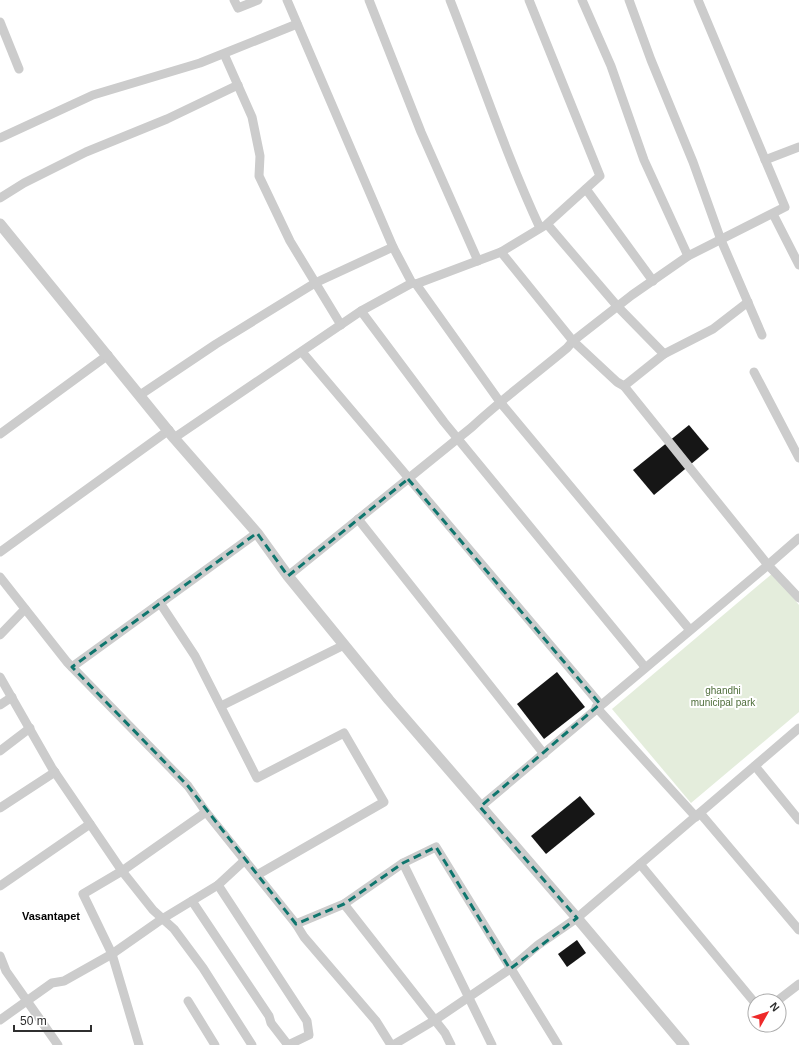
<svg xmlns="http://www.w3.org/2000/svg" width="799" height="1045" viewBox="0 0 799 1045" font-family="Helvetica,sans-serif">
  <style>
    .green { fill: #e4eddc }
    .building { fill: #161616 }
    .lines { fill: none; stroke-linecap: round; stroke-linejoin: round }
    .minor { stroke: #ccc; stroke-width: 9 }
    .tertiary { stroke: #ccc; stroke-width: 11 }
    .marked { fill: none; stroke: #0f766e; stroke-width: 3; stroke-dasharray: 8 5; stroke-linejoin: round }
    .labels { text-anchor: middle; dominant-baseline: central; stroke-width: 4; stroke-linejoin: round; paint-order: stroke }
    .park-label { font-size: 10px; fill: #4e6d3a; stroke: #fff }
    .neighbourhood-label { font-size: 11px; font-weight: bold; fill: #000; stroke: #fff }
  </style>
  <rect width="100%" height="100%" fill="#fff"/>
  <polygon class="green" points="773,573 799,605 799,712 691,803 612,709"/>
  <g class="building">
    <polygon points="689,425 709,449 654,495 633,470"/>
    <polygon points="557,672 585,707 544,739 517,704"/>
    <polygon points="580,796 595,814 546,854 531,836"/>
    <polygon points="577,940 586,953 567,967 558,954"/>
  </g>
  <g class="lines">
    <g class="minor">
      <polyline points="234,0 238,8 258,0"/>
      <polyline points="287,0 393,247 412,283 416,284 500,402 690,630"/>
      <polyline points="369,0 421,132 478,261"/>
      <path d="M450 0C480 76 506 155 540 228"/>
      <polyline points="529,0 600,176 547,224 618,307 664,354"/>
      <polyline points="582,0 611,66 644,160 688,256"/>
      <polyline points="629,0 651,60 693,162 721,240 762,335"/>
      <polyline points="0,22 19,69"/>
      <polyline points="224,54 252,117 260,156 259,176 290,241 341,325"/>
      <polyline points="0,138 93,95 200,63 297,24"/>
      <polyline points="765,160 799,147"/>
      <polyline points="586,189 653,281"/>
      <polyline points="0,198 24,183 86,152 167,119 238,85"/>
      <polyline points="773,214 799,265"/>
      <polyline points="416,284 501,252 544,226"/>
      <polyline points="361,311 444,422 645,667"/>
      <polyline points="302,352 600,704"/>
      <polyline points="754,372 799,458"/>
      <polyline points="624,386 664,354 713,329 748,302"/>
      <polyline points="140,395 216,344 315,283 393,247"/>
      <polyline points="0,434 108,355"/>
      <polyline points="174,438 361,311 412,283"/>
      <polyline points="358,519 544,754"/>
      <polyline points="799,538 768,565 799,598"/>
      <polyline points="0,552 169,430"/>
      <path d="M288 576 472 427C502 399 536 374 567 348L573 341 632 295 688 256 785 207 698 0"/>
      <polyline points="0,577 67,662 188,786 206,812 296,924 304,937 376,1021 391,1045"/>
      <polyline points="160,603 195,656 257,778 344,733 384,802 257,875"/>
      <polyline points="0,635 25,609"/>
      <polyline points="72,667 257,533"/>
      <polyline points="0,677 52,768 122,871 206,812"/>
      <polyline points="0,705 12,697"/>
      <polyline points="221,706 344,645"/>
      <polyline points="596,707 696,817"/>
      <polyline points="0,751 30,728"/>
      <polyline points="755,766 799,820"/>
      <polyline points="480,807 768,565 624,386 617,382 573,341 501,252"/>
      <polyline points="0,808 55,772"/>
      <polyline points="700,813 799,930"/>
      <polyline points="403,863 492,1045"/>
      <polyline points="640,864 755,1003"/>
      <polyline points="218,885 307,1021 309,1035 288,1045"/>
      <polyline points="0,886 90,824"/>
      <polyline points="192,901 269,1016 271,1023 288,1045"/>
      <polyline points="344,904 403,863 436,847 558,1045"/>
      <polyline points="296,924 344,904 445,1033 451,1045"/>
      <polyline points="0,956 6,971 58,1045"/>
      <polyline points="188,1001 215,1045"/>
      <polyline points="777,1001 799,984"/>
      <polyline points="0,1020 52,983 64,981 112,954 162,919 218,885 245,860"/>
      <polyline points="139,1045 112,954 83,894 122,871 153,910 174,929 203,968 252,1045"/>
      <polyline points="393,1045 435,1020 510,969 538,945 577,918 799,728"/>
    </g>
    <polyline class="tertiary" points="0,224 174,438 257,533 288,576 389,700 577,918 684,1045"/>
  </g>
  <path class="marked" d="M408 479 600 704 480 807 577 918 510 969 436 847 403 863 344 904 296 924 188 786 72 667 257 533 288 576Z"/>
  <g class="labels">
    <g class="park-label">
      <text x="723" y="690">ghandhi<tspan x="723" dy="12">municipal park</tspan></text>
    </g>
    <g class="neighbourhood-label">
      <text x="51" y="916">Vasantapet</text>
    </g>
  </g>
  <g transform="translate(767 1013) rotate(51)"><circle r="19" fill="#ffffff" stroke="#acacac"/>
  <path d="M0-3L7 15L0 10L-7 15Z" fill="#ee2929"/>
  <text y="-6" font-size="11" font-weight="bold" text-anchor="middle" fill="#2f2f2f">N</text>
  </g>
  <path d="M14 1025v6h77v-6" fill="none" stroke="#2f2f2f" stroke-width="2"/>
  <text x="20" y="1025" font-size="12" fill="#2f2f2f" stroke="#ffffff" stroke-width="3" paint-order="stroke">50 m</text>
</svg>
